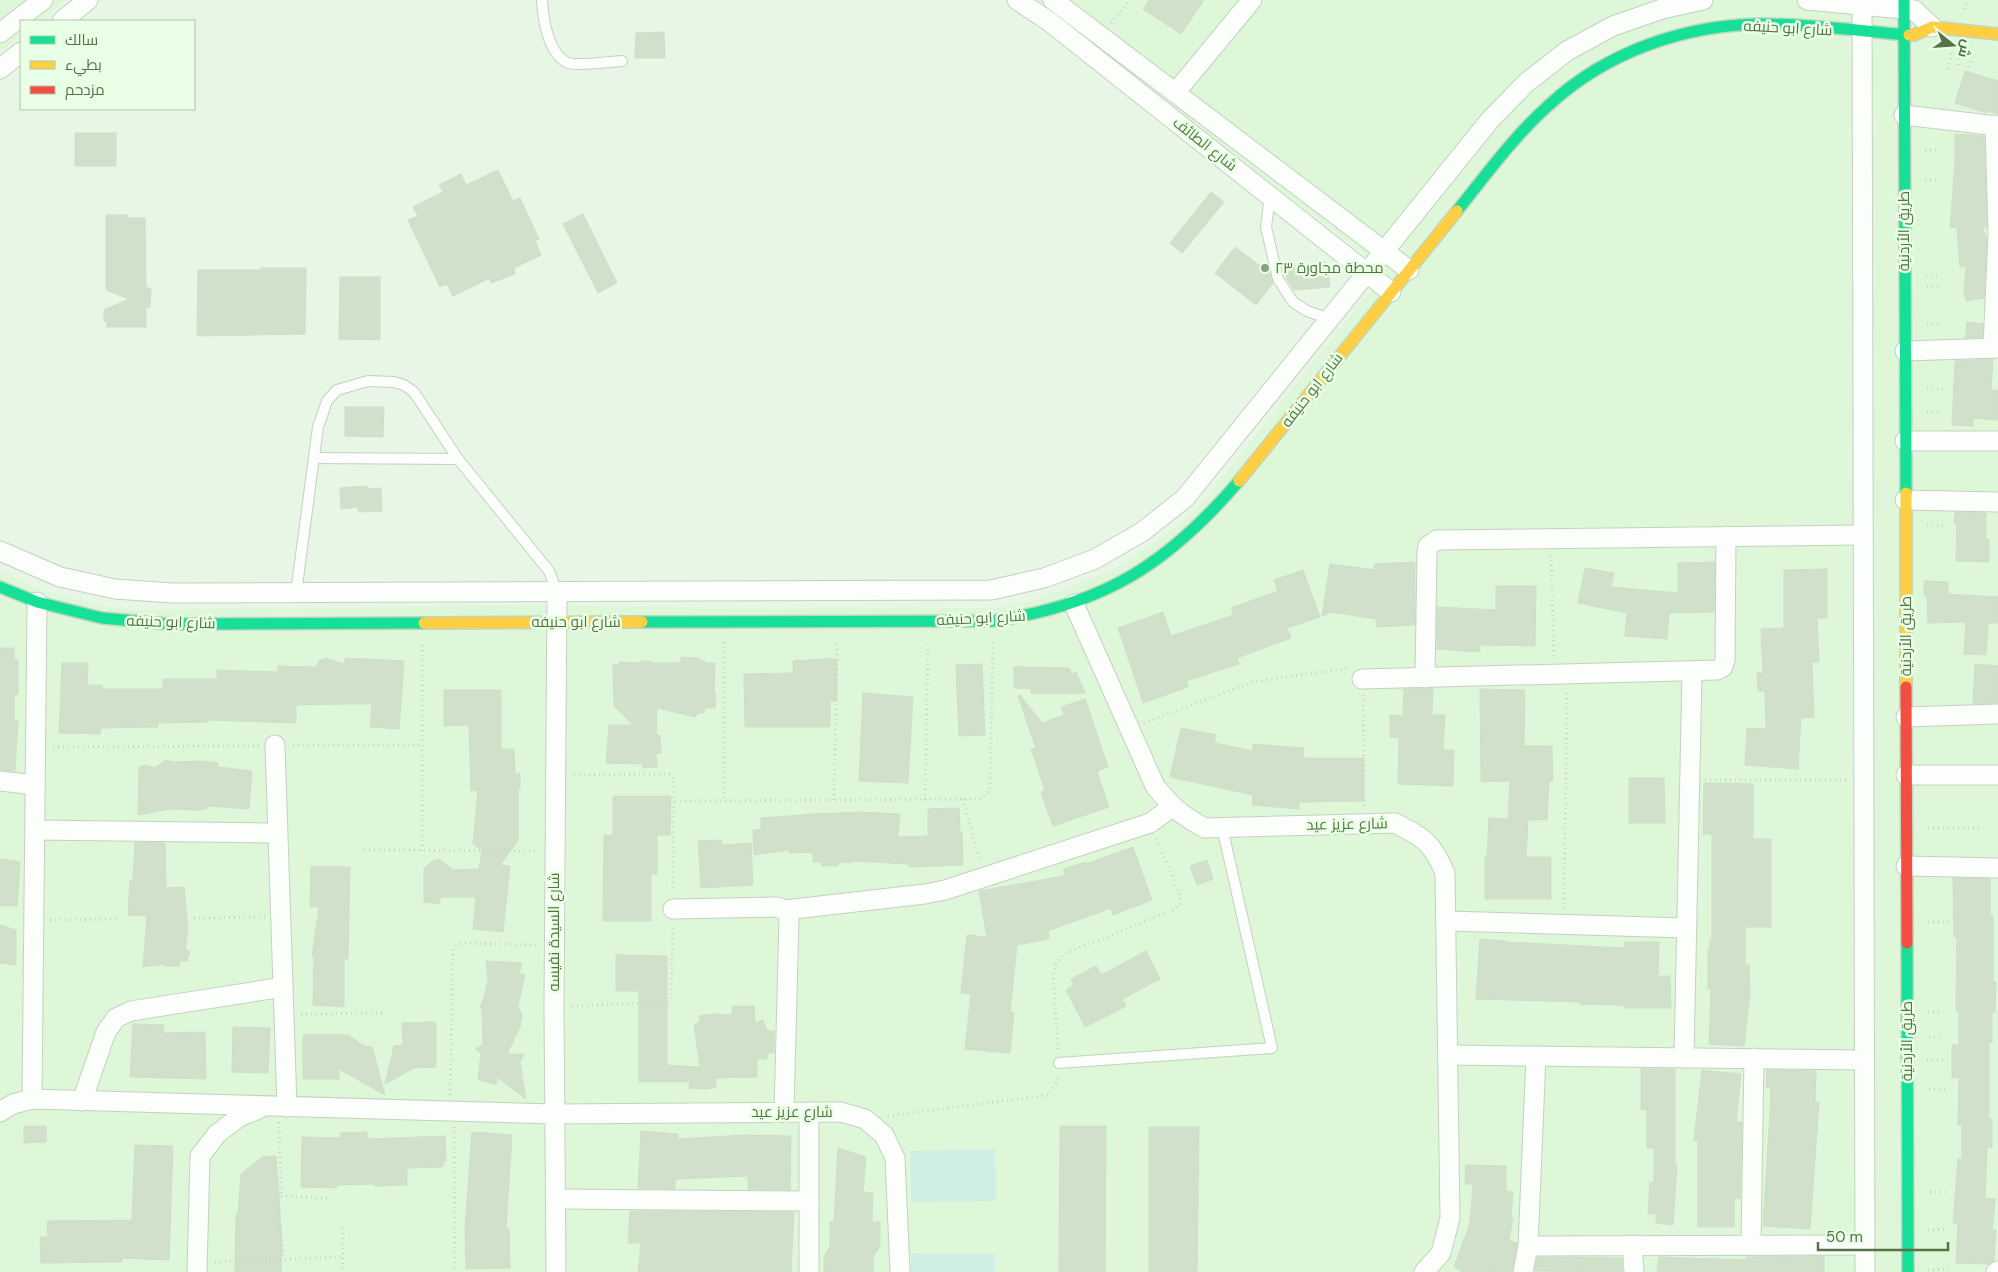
<svg xmlns="http://www.w3.org/2000/svg" width="1998" height="1272" viewBox="0 0 1998 1272" font-family="'DM Sans',Cairo,sans-serif">
  <style>
    .residential { fill: #def7d9 }
    .garden { fill: #d0efe4 }
    .building { fill: #d0e0ca; stroke: #cedfc7 }
    .lines { fill: none; stroke-linecap: round; stroke-linejoin: round }
    .lane-casing { stroke: #c3d2be; stroke-width: 12 }
    .street-casing { stroke: #c3d2be; stroke-width: 21 }
    .fast-casing { stroke: #c4d4bf; stroke-width: 14 }
    .slow-casing { stroke: #c4d4bf; stroke-width: 14 }
    .jam-casing { stroke: #c4d4bf; stroke-width: 14 }
    .path { stroke: #cad5c5; stroke-width: 3; stroke-dasharray: 1 4; stroke-linecap: butt }
    .lane { stroke: #fbfefb; stroke-width: 10 }
    .street { stroke: #fbfefb; stroke-width: 19 }
    .fast { stroke: #16e098; stroke-width: 11 }
    .slow { stroke: #ffcf43; stroke-width: 11 }
    .jam { stroke: #f24e42; stroke-width: 11 }
    .poi-dot { fill: #89a17e; stroke: #e9ffe5; stroke-width: 2 }
    .labels { text-anchor: middle; dominant-baseline: central; stroke-width: 5; stroke-linejoin: round; paint-order: stroke }
    .street-label { font-size: 15px; fill: #577346; stroke: #e9ffe5 }
    .poi-label { font-size: 15px; fill: #577346; stroke: #e9ffe5; text-anchor: start }
  </style>
  <rect width="100%" height="100%" fill="#e7f6e5"/>
  <g class="residential">
    <polygon points="0,0 66,0 39,21 21,21 21,35 0,52"/>
    <polygon points="1035,0 1998,0 1998,1272 0,1272 0,571 44,591 109,607 142,610 561,605 709,608 990,608 1033,601 1117,568 1166,535 1200,505 1386,271"/>
  </g>
  <g class="garden">
    <polygon points="995,1149 996,1201 911,1202 910,1151"/>
    <polygon points="911,1253 995,1254 995,1272 911,1272"/>
  </g>
  <g class="building">
    <polygon points="1149,0 1204,0 1181,34 1143,9"/>
    <polygon points="664,32 665,58 635,58 636,33"/>
    <polygon points="1965,71 1998,81 1998,114 1987,111 1987,113 1955,103"/>
    <rect x="75" y="133" width="41" height="33"/>
    <polygon points="1955,134 1984,136 1987,227 1982,227 1987,239 1984,298 1966,301 1964,292 1966,266 1960,267 1957,227 1950,228 1955,163"/>
    <polygon points="498,170 513,201 520,198 526,211 539,239 535,241 541,255 514,268 515,274 491,283 490,278 453,296 447,284 440,287 408,220 418,216 413,207 443,192 439,185 461,174 466,185"/>
    <polygon points="1211,192 1224,202 1182,253 1170,243"/>
    <polygon points="583,214 617,283 598,293 563,224"/>
    <polygon points="106,215 127,215 127,218 145,218 146,287 151,289 150,307 146,307 146,327 106,327 108,322 104,321 104,310 129,299 106,290"/>
    <polygon points="1235,247 1270,273 1273,283 1256,305 1215,273"/>
    <polygon points="1327,262 1330,287 1294,290 1287,279 1285,267"/>
    <polygon points="261,268 306,268 305,334 197,336 198,270 261,270"/>
    <polygon points="340,277 380,277 380,340 339,339"/>
    <polygon points="1967,322 1983,324 1982,337 1965,338"/>
    <polygon points="1993,359 1991,390 1998,390 1998,420 1973,418 1973,426 1952,425 1955,361"/>
    <polygon points="345,407 384,407 383,437 345,436"/>
    <polygon points="367,486 368,489 381,488 382,511 359,512 358,507 341,509 340,488"/>
    <polygon points="1955,512 1986,513 1986,539 1989,539 1989,562 1956,561 1957,524 1954,524"/>
    <polygon points="1415,562 1415,625 1377,627 1376,619 1332,612 1322,616 1330,564 1375,570 1374,564"/>
    <polygon points="1715,562 1714,612 1669,613 1667,639 1625,636 1627,613 1578,603 1585,568 1614,573 1611,587 1678,593 1678,563"/>
    <polygon points="1827,569 1827,618 1817,618 1819,662 1812,662 1814,717 1801,718 1798,769 1745,765 1747,728 1766,729 1765,691 1758,691 1757,673 1763,673 1761,629 1784,628 1784,570"/>
    <polygon points="1303,570 1320,617 1287,628 1291,638 1237,658 1239,664 1186,681 1188,687 1143,703 1118,628 1163,612 1171,636 1234,615 1231,608 1278,591 1274,580"/>
    <polygon points="1924,581 1948,582 1948,594 1998,597 1998,623 1988,623 1986,655 1964,654 1966,622 1928,623 1927,596 1924,596"/>
    <polygon points="1496,586 1536,586 1535,646 1480,645 1480,652 1437,649 1437,607 1496,610"/>
    <polygon points="0,648 14,648 14,659 18,660 18,694 14,696 14,720 18,721 15,771 0,770"/>
    <polygon points="681,657 700,658 700,661 705,661 705,663 715,663 714,693 716,694 715,708 705,708 704,713 699,713 695,717 657,708 656,735 660,736 661,753 656,754 657,767 643,768 642,764 606,763 609,725 633,725 614,706 613,665 618,665 620,662 639,663 640,661 651,661 651,663 678,663 678,662 681,662"/>
    <polygon points="326,658 343,664 346,658 404,661 399,729 370,727 372,704 344,704 296,705 296,723 208,720 208,722 158,723 158,727 101,728 100,734 59,733 62,663 88,663 87,685 102,685 102,689 163,689 163,679 217,679 217,670 278,672 278,666 316,667 319,661"/>
    <polygon points="823,659 837,659 837,701 830,701 830,727 745,727 744,674 793,673 793,661"/>
    <polygon points="982,664 985,735 959,736 956,665"/>
    <polygon points="1975,664 1998,666 1998,703 1973,704"/>
    <polygon points="1014,667 1069,668 1072,674 1076,672 1085,693 1031,693 1031,689 1014,688"/>
    <polygon points="1433,688 1432,715 1445,715 1443,750 1454,750 1453,786 1398,784 1399,738 1390,737 1390,715 1403,716 1404,689"/>
    <polygon points="1480,689 1525,690 1524,746 1552,746 1553,781 1549,781 1547,820 1528,820 1526,857 1551,857 1551,899 1485,899 1485,857 1487,857 1489,818 1508,819 1510,781 1481,782"/>
    <polygon points="444,690 501,690 501,749 514,749 515,774 520,773 520,789 518,789 518,841 500,865 510,866 503,932 473,929 476,897 441,897 439,904 424,902 424,868 433,861 439,859 453,870 479,869 482,850 473,844 478,790 471,791 469,725 444,726"/>
    <polygon points="863,693 913,697 908,783 859,781"/>
    <polygon points="1020,695 1042,723 1064,715 1061,707 1085,699 1108,767 1097,771 1109,807 1053,826 1041,792 1045,790 1031,749 1036,748 1018,696"/>
    <polygon points="1181,728 1216,735 1214,743 1253,751 1253,744 1304,748 1303,758 1364,758 1364,801 1299,802 1299,809 1252,805 1253,795 1170,777"/>
    <polygon points="165,760 174,762 202,761 218,763 218,767 252,771 249,809 209,806 206,809 200,810 170,809 138,815 139,767 146,765 155,768"/>
    <polygon points="1629,778 1664,778 1665,823 1629,823"/>
    <polygon points="1704,783 1753,784 1753,839 1771,839 1771,927 1745,927 1745,965 1749,965 1750,994 1744,1046 1709,1044 1711,989 1708,989 1708,949 1710,948 1710,939 1712,939 1712,834 1703,834"/>
    <polygon points="613,796 671,796 670,835 657,835 657,874 651,874 651,921 603,921 604,835 613,836"/>
    <polygon points="959,808 960,832 962,832 963,865 909,867 909,864 852,861 852,862 838,863 838,866 822,866 821,862 813,862 813,852 790,853 788,850 754,855 753,830 761,829 761,818 827,813 827,814 857,812 900,814 898,837 928,836 928,809"/>
    <polygon points="721,840 722,845 751,843 753,885 701,888 698,841"/>
    <polygon points="135,842 165,843 166,888 184,887 188,929 185,949 190,952 187,961 180,961 179,966 164,966 164,964 143,967 147,916 128,915 130,880 133,880"/>
    <polygon points="1133,847 1152,900 1113,915 1111,908 1048,931 1049,939 1017,945 1010,1012 1014,1012 1010,1053 965,1049 971,994 961,993 967,935 987,937 979,891 1064,876 1064,869 1085,862 1086,864"/>
    <polygon points="0,859 20,862 17,906 0,906"/>
    <polygon points="1207,860 1213,879 1197,885 1190,866"/>
    <polygon points="311,867 350,867 348,959 344,959 344,1007 313,1005 314,957 312,957 319,907 310,907"/>
    <polygon points="1953,878 1990,879 1990,916 1993,916 1993,981 1996,982 1995,1012 1992,1012 1992,1042 1989,1042 1989,1119 1992,1119 1992,1147 1987,1147 1985,1198 1995,1199 1992,1230 1996,1230 1994,1261 1988,1264 1956,1263 1958,1223 1953,1223 1958,1159 1962,1159 1962,1125 1958,1125 1959,1078 1952,1078 1952,1045 1959,1045 1959,1011 1956,1011 1957,937 1954,937"/>
    <polygon points="0,925 16,930 16,965 0,963"/>
    <polygon points="1480,939 1506,941 1506,942 1625,948 1625,942 1659,942 1658,976 1670,976 1671,1008 1625,1008 1625,1005 1580,1004 1580,1002 1476,999"/>
    <polygon points="1146,951 1160,979 1122,999 1126,1006 1085,1027 1066,990 1074,985 1071,979 1096,966 1101,975"/>
    <polygon points="616,955 667,956 667,1065 700,1067 694,1024 700,1023 699,1016 715,1014 732,1015 732,1006 754,1006 755,1023 763,1020 767,1031 774,1031 774,1053 767,1053 767,1059 757,1059 757,1077 716,1078 716,1087 708,1089 689,1088 690,1082 639,1082 639,991 616,991"/>
    <polygon points="486,961 522,963 519,973 525,975 518,1006 522,1015 520,1027 507,1054 524,1054 520,1062 526,1099 497,1077 496,1084 478,1080 481,1053 475,1049 483,1045 482,1008 480,1008 486,990 488,979"/>
    <polygon points="436,1022 436,1067 414,1068 385,1084 394,1046 403,1045 402,1023"/>
    <polygon points="133,1024 164,1025 163,1033 205,1032 206,1079 130,1077"/>
    <polygon points="233,1027 270,1028 268,1073 232,1072"/>
    <polygon points="303,1035 348,1035 364,1046 372,1047 385,1095 339,1069 339,1079 303,1079"/>
    <polygon points="1641,1069 1675,1069 1675,1164 1677,1165 1673,1225 1656,1223 1656,1214 1648,1214 1650,1182 1654,1183 1654,1148 1647,1148 1647,1110 1641,1110"/>
    <polygon points="1702,1070 1741,1074 1736,1122 1742,1122 1740,1199 1734,1198 1734,1227 1698,1227 1698,1141 1694,1141"/>
    <polygon points="1767,1070 1816,1071 1815,1102 1819,1102 1810,1229 1763,1226 1770,1113 1771,1088 1766,1087"/>
    <polygon points="24,1126 46,1126 46,1142 24,1143"/>
    <polygon points="1060,1126 1106,1126 1105,1272 1059,1272"/>
    <polygon points="1149,1127 1199,1127 1197,1272 1149,1272"/>
    <polygon points="641,1131 678,1134 678,1139 745,1135 791,1136 790,1190 748,1189 748,1176 675,1179 675,1189 638,1188"/>
    <polygon points="367,1132 367,1139 445,1136 446,1161 443,1161 443,1167 407,1168 407,1185 375,1186 375,1184 337,1185 337,1188 301,1187 302,1137 340,1138 340,1133"/>
    <polygon points="472,1132 512,1135 506,1229 509,1229 510,1268 466,1269 465,1230"/>
    <polygon points="135,1145 173,1146 169,1260 122,1258 122,1262 41,1263 40,1237 48,1237 47,1221 132,1220"/>
    <polygon points="838,1148 866,1157 863,1192 873,1193 872,1222 880,1222 880,1246 873,1257 873,1272 824,1272 824,1257 830,1247 830,1222 834,1222"/>
    <polygon points="276,1156 282,1246 281,1272 235,1272 236,1214 238,1214 241,1174 262,1157"/>
    <polygon points="1466,1165 1506,1166 1506,1191 1513,1192 1511,1217 1513,1218 1509,1240 1517,1243 1512,1271 1463,1272 1454,1267 1469,1226 1471,1212 1473,1184 1465,1184"/>
    <polygon points="630,1211 794,1212 791,1272 638,1272 641,1243 628,1243"/>
    <polygon points="1824,1256 1824,1272 1657,1272 1659,1257 1746,1260 1746,1257"/>
    <polygon points="1537,1257 1622,1258 1622,1272 1535,1271"/>
  </g>
  <g class="lines">
    <defs>
      <g id="lane">
        <path d="M542 0C543 19 548 54 568 63 576 66 611 62 622 61"/>
        <polyline points="1270,196 1266,227 1278,279 1293,302 1307,311 1330,319"/>
        <polyline points="314,458 458,459"/>
        <polyline points="296,593 318,427 327,401 337,390 368,381 394,382 404,385 414,392 458,459 549,571 557,592"/>
        <polyline points="1059,1063 1272,1048 1222,827"/>
      </g>
      <g id="street">
        <polyline points="1017,0 1050,22 1391,292"/>
        <polyline points="1053,0 1409,270"/>
        <polyline points="1807,0 1914,10 1932,27"/>
        <polyline points="1862,0 1865,1272"/>
        <polyline points="62,21 88,0"/>
        <polyline points="0,33 43,0"/>
        <polyline points="0,69 21,52"/>
        <polyline points="1175,93 1252,0"/>
        <polyline points="1904,115 1998,126"/>
        <polyline points="1993,348 1998,234 1995,125"/>
        <polyline points="1905,351 1998,348"/>
        <polyline points="1905,441 1998,441"/>
        <polyline points="1905,500 1998,502"/>
        <polyline points="0,551 60,577 115,589 172,593 991,590 1044,578 1095,559 1142,532 1185,498 1490,120 1526,83 1567,51 1613,26 1662,9 1703,0"/>
        <path d="M1074 604 1155 786C1171 806 1182 816 1205 828L1395 823C1424 838 1432 842 1445 873L1450 1218 1441 1253 1424 1272"/>
        <polyline points="1425,678 1427,551 1428,546 1437,540 1862,535"/>
        <polyline points="1362,679 1717,670 1723,667 1725,660 1726,536"/>
        <polyline points="1906,717 1998,714"/>
        <polyline points="275,745 287,1107"/>
        <polyline points="1906,775 1998,775"/>
        <polyline points="0,781 35,785"/>
        <polyline points="35,830 278,833"/>
        <polyline points="1906,866 1998,868"/>
        <polyline points="673,909 777,907 785,910 789,917 784,1112"/>
        <polyline points="785,910 925,894 945,890 1150,823 1172,807"/>
        <polyline points="1446,921 1686,928"/>
        <polyline points="1448,1055 1863,1060"/>
        <polyline points="1684,1058 1692,671"/>
        <polyline points="32,1099 37,602"/>
        <polyline points="82,1101 106,1032 116,1018 131,1011 283,987"/>
        <polyline points="0,1112 13,1104 32,1099 554,1114 841,1112 865,1119 884,1135 895,1158 900,1272"/>
        <polyline points="809,1112 809,1272"/>
        <polyline points="555,1199 809,1201"/>
        <polyline points="1632,1245 1634,1272"/>
        <polyline points="1751,1245 1754,1058"/>
        <polyline points="1528,1246 1865,1245"/>
        <polyline points="197,1272 200,1156 217,1134 239,1117 259,1109"/>
        <polyline points="556,1272 554,1007 557,592"/>
        <polyline points="1523,1272 1528,1246 1536,1056"/>
        <polyline points="1996,1272 1998,1271"/>
      </g>
      <g id="fast">
        <polyline points="1904,0 1906,493"/>
        <path d="M1457 211C1486 175 1514 136 1549 105 1606 52 1684 25 1761 24 1810 24 1860 31 1909 35"/>
        <polyline points="0,587 37,602 102,618 168,624 424,623"/>
        <path d="M642 622 993 621C1103 605 1167 565 1239 481"/>
        <polyline points="1907,943 1908,1272"/>
      </g>
      <g id="slow">
        <polyline points="1909,35 1914,35 1932,27 1998,34"/>
        <polyline points="1239,481 1457,211"/>
        <polyline points="1906,493 1906,687"/>
        <polyline points="424,623 642,622"/>
      </g>
      <polyline id="jam" points="1906,687 1907,943"/>
    </defs>
    <use href="#lane" class="lane-casing"/>
    <use href="#street" class="street-casing"/>
    <use href="#fast" class="fast-casing"/>
    <use href="#slow" class="slow-casing"/>
    <use href="#jam" class="jam-casing"/>
    <g class="path">
      <polyline points="1965,9 1967,0"/>
      <polyline points="1111,23 1130,0"/>
      <polyline points="1959,65 1961,51"/>
      <polyline points="1969,67 1972,53"/>
      <polyline points="1948,69 1952,50"/>
      <polyline points="1925,150 1937,150"/>
      <polyline points="1925,180 1939,180"/>
      <polyline points="1926,277 1940,277"/>
      <polyline points="1927,287 1939,287"/>
      <polyline points="1927,325 1938,324"/>
      <polyline points="1927,389 1946,389"/>
      <polyline points="1927,412 1941,412"/>
      <polyline points="1927,525 1946,526"/>
      <polyline points="1551,555 1554,656"/>
      <polyline points="724,642 724,801"/>
      <polyline points="1363,695 1364,807"/>
      <polyline points="1144,723 1253,682 1349,668"/>
      <polyline points="293,745 422,745"/>
      <polyline points="53,747 259,746"/>
      <polyline points="574,775 663,774 670,774 674,779 673,892"/>
      <polyline points="1705,780 1847,780"/>
      <polyline points="963,799 980,862"/>
      <polyline points="834,800 837,642"/>
      <polyline points="925,800 928,643"/>
      <polyline points="675,801 980,799 990,790 993,641"/>
      <polyline points="1928,828 1982,828"/>
      <polyline points="364,850 539,851"/>
      <polyline points="422,851 422,644"/>
      <polyline points="1564,909 1567,690"/>
      <polyline points="194,918 265,917"/>
      <polyline points="50,920 120,919"/>
      <polyline points="1928,922 1950,922"/>
      <polyline points="572,1006 669,1002 671,995 673,926"/>
      <polyline points="1928,1012 1939,1012"/>
      <polyline points="301,1014 385,1013"/>
      <polyline points="1929,1037 1944,1037"/>
      <polyline points="1058,1049 1053,976 1056,964 1064,954 1173,910 1181,903 1179,892 1156,838"/>
      <polyline points="1927,1060 1944,1060"/>
      <polyline points="1929,1089 1948,1089"/>
      <polyline points="450,1095 453,949 457,945 464,943 539,945"/>
      <polyline points="888,1116 1048,1095 1057,1083 1059,1075"/>
      <polyline points="279,1122 281,1196 278,1197 283,1259"/>
      <polyline points="454,1127 455,1272"/>
      <polyline points="1930,1192 1949,1192"/>
      <polyline points="281,1196 328,1198"/>
      <polyline points="343,1228 343,1272"/>
      <polyline points="1928,1230 1948,1229"/>
      <polyline points="215,1262 342,1257"/>
      <polyline points="1928,1270 1950,1269"/>
    </g>
    <use href="#lane" class="lane"/>
    <use href="#street" class="street"/>
    <use href="#fast" class="fast"/>
    <use href="#slow" class="slow"/>
    <use href="#jam" class="jam"/>
  </g>
  <circle class="poi-dot" cx="1265" cy="268" r="5"/>
  <g class="labels">
    <g class="street-label">
      <text transform="translate(1788 28) rotate(3)">شارع ابو حنيفه</text>
      <text transform="translate(1205 144) rotate(38)">شارع الطائف</text>
      <text transform="translate(1904 231) rotate(-90)">طريق الأردنية</text>
      <text transform="translate(1312 390) rotate(-52)">شارع ابو حنيفه</text>
      <text transform="translate(981 618) rotate(-3)">شارع ابو حنيفه</text>
      <text transform="translate(171 622) rotate(2)">شارع ابو حنيفه</text>
      <text x="576" y="622">شارع ابو حنيفه</text>
      <text transform="translate(1906 636) rotate(-90)">طريق الأردنية</text>
      <text transform="translate(1347 824) rotate(-1)">شارع عزيز عيد</text>
      <text transform="translate(554 932) rotate(-90)">شارع السيدة نفيسه</text>
      <text transform="translate(1907 1041) rotate(-90)">طريق الأردنية</text>
      <text x="792" y="1112">شارع عزيز عيد</text>
    </g>
    <g class="poi-label">
      <text x="1275" y="268">محطة مجاورة ٢٣</text>
    </g>
  </g>
  <rect x="20" y="20" width="175" height="90" fill="#e9ffe5" stroke="#afc7a5"/>
  <rect x="30" y="36" width="25" height="8" fill="#16e098" stroke="#afc7a5"/>
  <text x="65" y="45" font-size="15" fill="#577346">سالك</text>
  <rect x="30" y="61" width="25" height="8" fill="#ffcf43" stroke="#afc7a5"/>
  <text x="65" y="70" font-size="15" fill="#577346">بطيء</text>
  <rect x="30" y="86" width="25" height="8" fill="#f24e42" stroke="#afc7a5"/>
  <text x="65" y="95" font-size="15" fill="#577346">مزدحم</text>
  <g transform="translate(1953 45) rotate(107)" stroke="#e9ffe5" stroke-width="4" paint-order="stroke">
  <path d="M0-4L9 19L0 12L-9 19Z" fill="#577346"/>
  <text y="-8" font-size="14" font-weight="bold" text-anchor="middle" fill="#577346">ش</text>
  </g>
  <path d="M1818 1242v8h130v-8" fill="none" stroke="#577346" stroke-width="2.5"/>
  <text x="1826" y="1242" font-size="15" fill="#577346" stroke="#e9ffe5" stroke-width="4" paint-order="stroke">50 m</text>
</svg>
